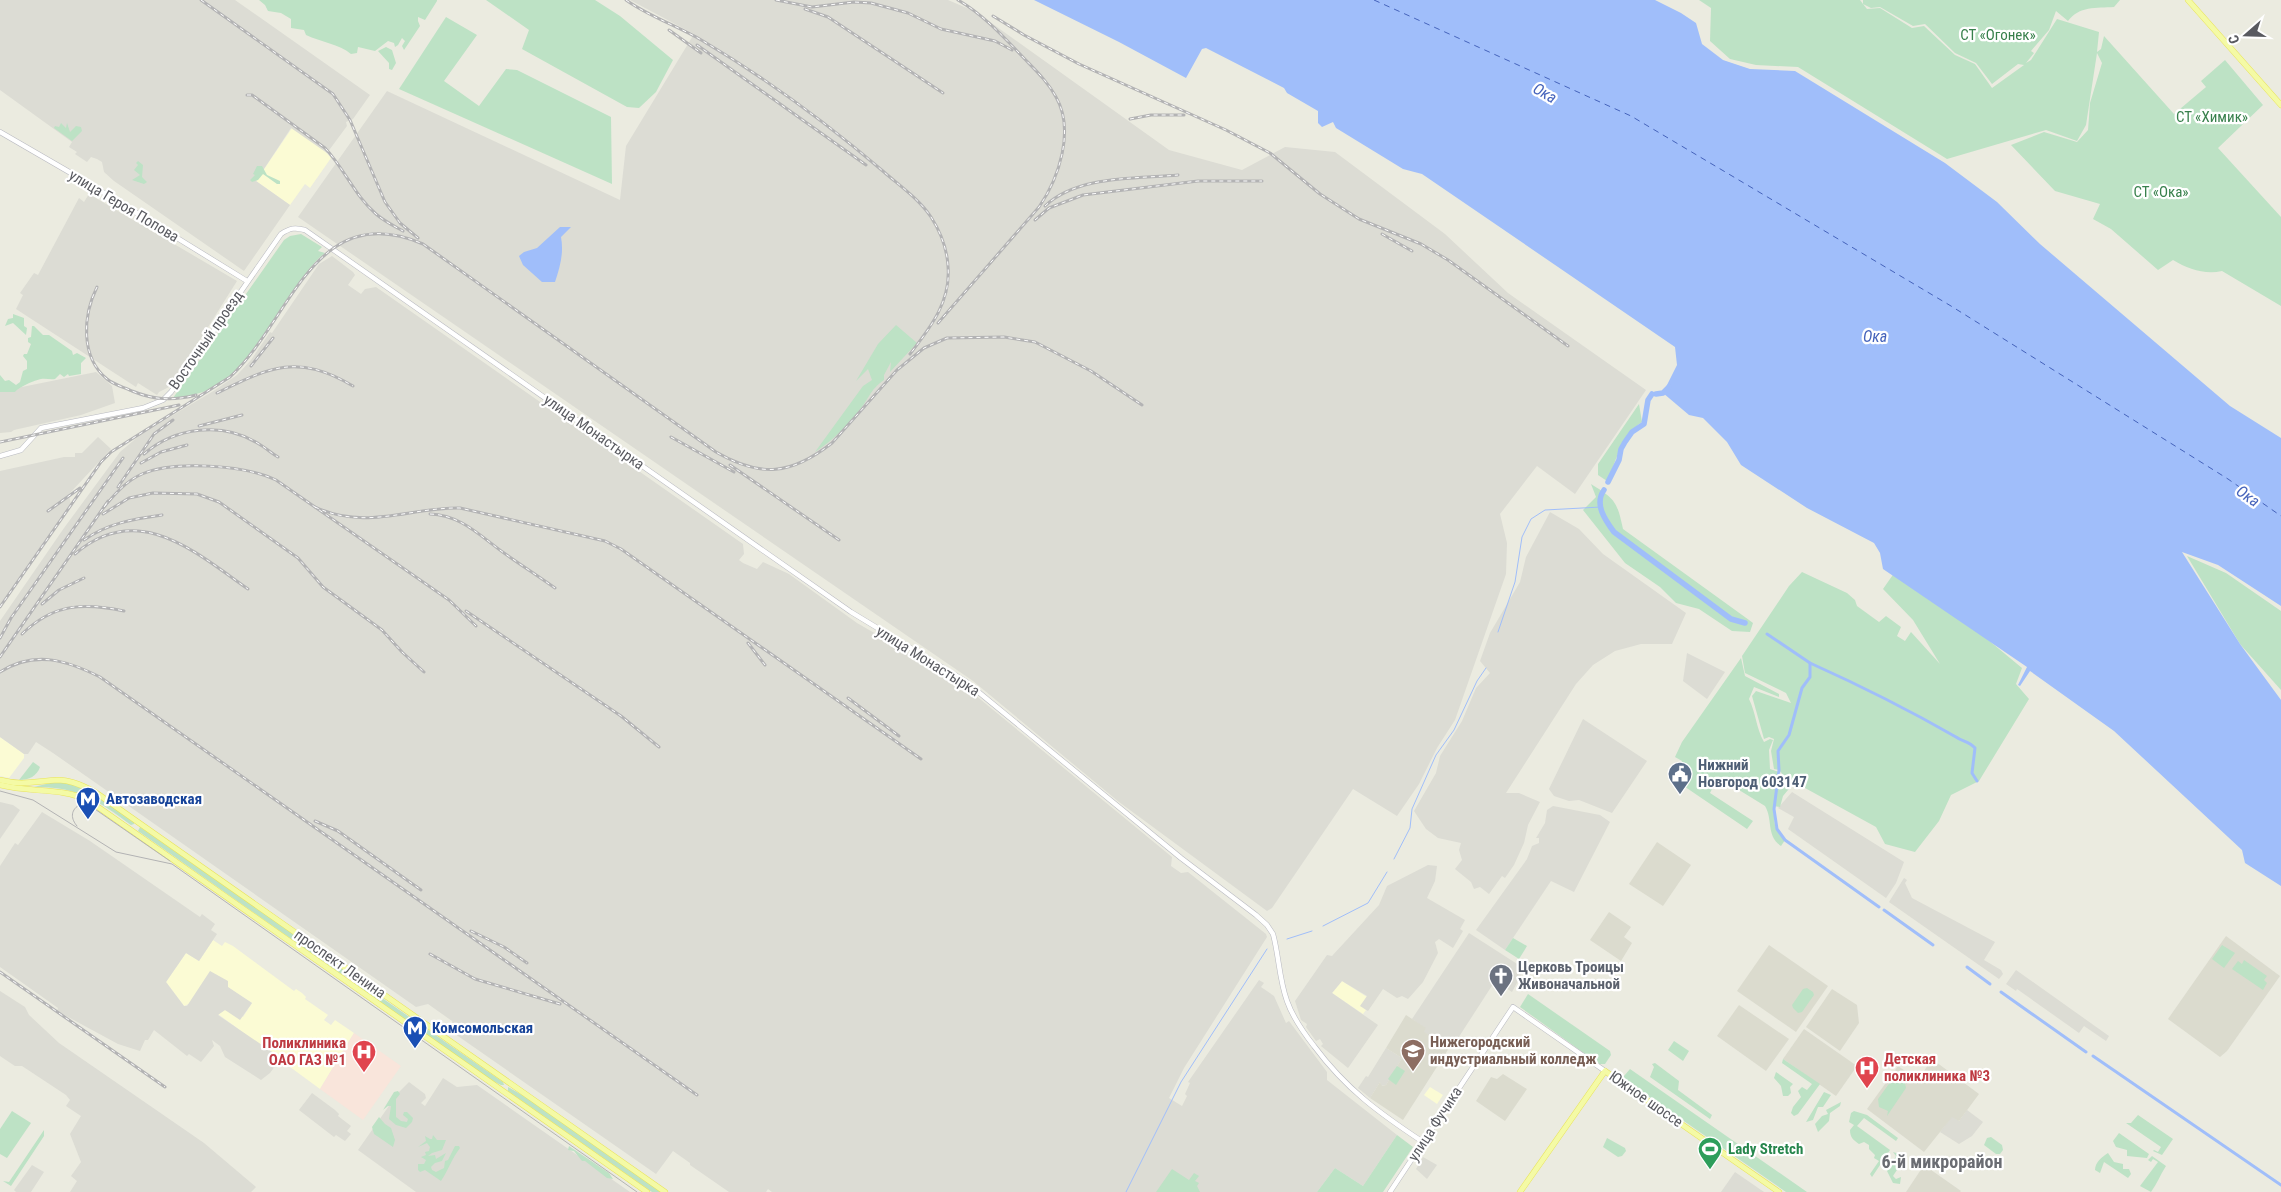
<svg xmlns="http://www.w3.org/2000/svg" width="2281" height="1192" viewBox="0 0 2281 1192" font-family="'Roboto Condensed',sans-serif">
  <style>
    .commercial { fill: #fbfbd4 }
    .industrial { fill: #dcdcd4 }
    .education { fill: #dbdbce }
    .medical { fill: #f9e5db }
    .green { fill: #bde2c5; fill-rule: evenodd }
    .water { fill: #a0befa }
    .lines { fill: none; stroke-linecap: round; stroke-linejoin: round }
    .stream { stroke: #a0befa; stroke-width: 1 }
    .canal { stroke: #a0befa; stroke-width: 3 }
    .river { stroke: #a0befa; stroke-width: 5.5 }
    .ferry { stroke: #4563bb; stroke-width: 1; stroke-dasharray: 6 5; stroke-linecap: butt }
    .secondary-casing { stroke: #b9bac1; stroke-width: 5.5 }
    .primary-casing { stroke: #e9e35a; stroke-width: 6 }
    .secondary { stroke: #fff; stroke-width: 4.5 }
    .primary { stroke: #f4faa5; stroke-width: 5 }
    .tram { stroke: #b3b3b4; stroke-width: 1 }
    .rail-casing { stroke: #b3b3b4; stroke-width: 3 }
    .rail { stroke: #fff; stroke-width: 1; stroke-dasharray: 4; stroke-linecap: butt }
    .labels { text-anchor: middle; dominant-baseline: central; stroke-width: 4.5; stroke-linejoin: round; paint-order: stroke }
    .park-label { font-size: 15px; fill: #38804c; stroke: #fff }
    .street-label { font-size: 15px; fill: #595a60; stroke: #fff }
    .service-label { font-size: 15px; font-weight: bold; fill: #4e5e75; stroke: #fff; text-anchor: start }
    .transit-label { font-size: 15px; font-weight: bold; fill: #164399; stroke: #fff; text-anchor: start }
    .worship-label { font-size: 15px; font-weight: bold; fill: #5b616d; stroke: #fff; text-anchor: start }
    .education-label { font-size: 15px; font-weight: bold; fill: #785e54; stroke: #fff; text-anchor: start }
    .health-label { font-size: 15px; font-weight: bold; fill: #be3a42; stroke: #fff; text-anchor: end }
    .leisure-label { font-size: 15px; font-weight: bold; fill: #27864d; stroke: #fff; text-anchor: start }
    .water-label { font-size: 16px; font-style: italic; fill: #4563bb; stroke: #fff }
    .quarter-label { font-size: 18px; font-weight: bold; fill: #6a6c72; stroke: #fff }
  </style>
  <rect width="100%" height="100%" fill="#ebebe0"/>
  <g class="commercial">
    <polygon points="292,128 323,149 331,158 310,188 305,184 290,205 256,181"/>
    <polygon points="0,737 24,754 24,758 9,778 0,776"/>
    <polygon points="213,940 222,946 225,942 233,946 294,991 296,989 302,993 306,997 305,999 328,1015 324,1020 331,1025 335,1020 354,1033 320,1089 218,1014 225,1010 243,1017 252,1003 227,987 184,1006 166,982 186,953 199,961"/>
    <polygon points="1342,981 1367,997 1361,1006 1366,1010 1363,1014 1332,993"/>
    <polygon points="1430,1087 1443,1095 1437,1104 1424,1095"/>
  </g>
  <g class="industrial">
    <polygon points="0,0 235,0 370,95 353,119 346,122 347,126 327,153 291,128 256,181 290,205 244,271 114,181 104,172 102,162 97,159 91,157 87,162 75,154 77,152 69,147 72,142 0,90"/>
    <polygon points="630,0 948,0 976,12 1169,150 1242,170 1285,147 1335,152 1445,234 1508,293 1646,390 1575,494 1537,466 1500,514 1507,543 1506,574 1455,720 1437,748 1419,784 1397,816 1353,789 1272,908 1267,911 1119,802 973,681 298,217 387,91 620,200 626,146 694,34"/>
    <polygon points="89,194 237,281 171,386 159,392 157,395 138,383 136,387 16,309 23,295 20,293 34,273 38,275 79,198 84,202"/>
    <polygon points="332,256 353,272 355,275 348,285 361,294 365,289 376,287 743,544 744,554 739,560 743,563 757,569 763,562 789,574 857,623 958,681 1172,857 1171,866 1181,873 1188,872 1266,934 1267,937 1184,1068 1169,1098 1182,1106 1187,1096 1185,1094 1190,1083 1188,1082 1259,980 1264,983 1261,987 1274,996 1286,1023 1289,1021 1327,1072 1327,1080 1397,1135 1363,1186 1335,1168 1317,1192 772,1192 768,1189 766,1192 729,1192 690,1165 690,1163 673,1151 656,1174 455,1034 452,1021 428,1004 416,1007 53,753 36,742 28,754 24,754 0,737 0,621 64,528 120,452 140,435 215,390 237,375 251,360 270,332 272,333 319,264"/>
    <polygon points="96,372 112,386 115,403 81,415 14,430 11,432 0,433 0,388 7,390"/>
    <polygon points="98,437 111,449 69,494 71,506 0,606 0,471 64,457 75,457 75,453 82,453"/>
    <polygon points="1550,512 1579,529 1603,554 1686,613 1672,644 1641,644 1615,651 1593,665 1576,684 1506,793 1519,793 1540,802 1528,825 1524,843 1514,865 1505,878 1502,876 1489,894 1480,887 1474,889 1471,882 1455,869 1462,860 1459,850 1461,843 1438,838 1426,829 1414,811 1436,773 1440,756 1462,721 1476,688 1490,673 1480,661 1490,633 1520,582 1526,557"/>
    <polygon points="1687,653 1725,672 1707,699 1683,681"/>
    <polygon points="1583,719 1647,761 1612,813 1579,800 1569,801 1554,796 1549,789"/>
    <polygon points="1792,792 1904,862 1896,883 1886,898 1788,829 1794,817 1778,808"/>
    <polygon points="0,802 13,805 20,810 0,839"/>
    <polygon points="1553,806 1600,815 1610,822 1574,892 1551,881 1505,950 1476,930 1527,859 1532,846 1539,843 1539,838 1536,838 1545,823 1547,810"/>
    <polygon points="42,812 90,841 200,917 202,914 215,924 211,930 217,934 199,961 186,953 166,982 184,1006 187,1006 210,971 228,981 228,987 252,1003 240,1020 225,1010 218,1015 281,1058 270,1073 261,1080 225,1057 220,1046 212,1040 214,1046 201,1062 189,1054 187,1056 154,1030 148,1040 145,1040 140,1051 118,1044 57,1011 58,1008 0,967 0,866 15,843 18,845"/>
    <polygon points="1428,865 1437,866 1435,881 1427,898 1465,920 1460,929 1463,931 1453,948 1439,939 1435,942 1438,953 1423,982 1408,999 1402,996 1397,998 1383,989 1368,1011 1360,1006 1367,996 1342,981 1332,993 1378,1025 1348,1068 1321,1046 1323,1044 1320,1039 1316,1041 1306,1027 1307,1024 1301,1020 1295,1001 1327,955 1332,956 1379,905 1387,886"/>
    <polygon points="1904,878 1907,880 1905,883 1912,898 1995,942 1984,960 2001,970 2003,974 1999,979 1889,902"/>
    <polygon points="1469,933 1525,969 1526,967 1530,969 1528,972 1524,970 1512,992 1495,981 1453,1046 1449,1048 1423,1032 1425,1028 1412,1019"/>
    <polygon points="2016,970 2109,1036 2106,1041 2084,1026 2079,1033 2017,989 2016,991 2006,984"/>
    <polygon points="0,991 25,1007 29,1015 59,1043 204,1143 256,1187 251,1192 70,1192 77,1181 71,1176 81,1162 70,1134 81,1116 66,1106 70,1100 66,1095 22,1066 15,1066 0,1056"/>
    <polygon points="1386,1048 1402,1058 1386,1085 1381,1086 1380,1082 1370,1098 1358,1088 1366,1076 1368,1077"/>
    <polygon points="443,1078 457,1087 477,1085 630,1192 416,1192 358,1150 398,1093 409,1082 425,1094 426,1098 421,1103 425,1106"/>
    <polygon points="312,1093 335,1110 339,1114 338,1116 351,1126 347,1131 351,1134 345,1141 336,1135 334,1137 299,1110"/>
    <polygon points="1967,1110 1983,1122 1972,1136 1959,1144 1940,1132 1952,1116 1959,1121"/>
    <polygon points="1423,1157 1437,1165 1427,1179 1416,1169"/>
    <polygon points="32,1165 44,1172 31,1192 16,1192 14,1190"/>
    <polygon points="1735,1172 1764,1192 1721,1192"/>
  </g>
  <g class="education">
    <polygon points="1657,842 1691,865 1663,906 1629,884"/>
    <polygon points="1609,912 1631,927 1624,937 1632,943 1621,961 1590,940"/>
    <polygon points="2226,936 2280,976 2227,1051 2220,1057 2168,1019"/>
    <polygon points="1769,945 1828,986 1796,1032 1737,991"/>
    <polygon points="1832,989 1857,1005 1859,1023 1840,1051 1806,1027"/>
    <polygon points="1739,1005 1789,1039 1766,1071 1717,1036"/>
    <polygon points="1406,1015 1426,1028 1424,1032 1449,1048 1403,1120 1370,1098 1380,1082 1382,1086 1386,1085 1402,1058 1386,1048"/>
    <polygon points="1804,1029 1857,1066 1836,1096 1783,1059"/>
    <polygon points="1932,1059 1979,1094 1959,1121 1952,1117 1924,1152 1867,1109 1898,1066 1918,1080"/>
    <polygon points="1503,1074 1527,1089 1505,1121 1476,1101 1491,1077 1497,1079"/>
    <polygon points="1924,1165 1961,1191 1960,1192 1906,1192"/>
  </g>
  <polygon class="medical" points="354,1033 401,1066 363,1120 320,1089"/>
  <g class="green">
    <path d="M259 0H437V1L425 20 418 17V21L420 26 404 50 402 46 405 41 402 38 398 45 395 47 394 43 388 41 375 51 358 47 357 53 351 54C339 44 321 42 306 35L304 30 291 28V19L281 13 268 11 265 5Z"/>
    <polygon points="486,0 595,0 620,16 673,60 656,92 639,108 627,107 522,49 529,30"/>
    <path d="M1699 0H1860L1863 4V0H2120L2114 7C2096 8 2079 6 2068 21L2056 11 2049 30 2031 51 2034 53 2026 63 2031 60 2057 19 2099 32 2097 52 2101 49 2104 36 2174 114 2206 87 2201 81 2225 60 2263 105 2218 148 2281 217V306L2222 271C2205 275 2188 269 2173 260L2158 270 2111 229 2093 219 2100 204 2055 191 2011 145 2044 132 2077 142 2088 130 2090 103 2102 63 2097 53 2086 125 2077 141 2046 130 1947 159 1798 67 1756 65 1730 59 1710 41 1711 8ZM1863 4 1871 8 1880 7 1913 26 1925 24 1955 53 1976 63 1992 84 2018 64 2024 65 1992 88 1975 64 1955 55 1924 26 1912 28 1880 8 1867 9Z"/>
    <polygon points="446,17 477,35 444,81 479,106 506,69 517,70 611,117 612,184 399,89"/>
    <polygon points="386,47 392,50 396,63 392,70 389,69 389,63 378,51"/>
    <polygon points="61,123 66,128 67,123 70,132 76,126 81,127 82,131 72,141 54,128 55,126 59,127"/>
    <polygon points="138,161 143,165 142,177 147,182 144,184 132,180 140,175 134,170 138,165 136,163"/>
    <polygon points="257,166 262,166 267,175 280,181 280,184 277,184 263,174 258,180 252,182 250,180 255,175 253,174"/>
    <path d="M301 234 322 247 318 251 325 253C313 262 304 276 296 288 270 325 246 375 203 392 193 395 183 399 173 398L284 240 290 236Z"/>
    <polygon points="13,314 24,318 24,326 27,328 26,335 13,323 5,326 8,319 13,318"/>
    <path d="M896 325 917 343 890 372 891 362 884 375V380C872 389 872 392 864 404 851 422 834 440 815 452L863 386 872 380 868 369 856 381 878 344Z"/>
    <path d="M32 326H34L43 335H49L72 351 73 355 77 353 86 358 81 363V374L69 376 68 374 64 377 60 374 55 379C50 380 46 378 41 379 35 380 19 387 15 392H0V375L5 381 9 380 16 385 20 382 23 371 27 369V361L23 356 24 354H27L31 344 28 342V338L31 337Z"/>
    <path d="M1639 404 1642 422C1621 436 1617 460 1607 481L1598 475V464Z"/>
    <path d="M1591 484C1615 499 1617 501 1623 529L1749 620 1753 623 1750 632 1732 631 1699 609 1676 603 1660 587 1625 563 1583 510 1596 497Z"/>
    <polygon points="2187,556 2226,573 2281,611 2281,690 2240,644"/>
    <polygon points="1899,566 2022,668 2016,684 2029,699 1979,781 1951,795 1939,821 1915,852 1885,844 1876,827 1785,777 1779,770 1774,769 1771,751 1774,739 1769,737 1764,739 1752,696 1756,691 1791,703 1786,693 1745,673 1742,656 1789,586 1802,572 1847,593 1855,600 1857,606 1879,622 1886,616 1901,627 1897,636 1905,641 1911,632 1940,664 1913,620 1883,589"/>
    <path d="M1741 658 1745 676 1779 694V697L1754 687 1749 699C1756 713 1756 728 1764 742L1770 739 1773 740 1769 750 1770 769 1779 772 1785 781 1793 784 1783 796 1780 807 1773 806 1775 826 1785 840 1781 846C1766 836 1773 819 1765 806L1718 777 1710 793 1753 821 1747 829 1672 778 1673 769 1680 773 1682 761 1675 757 1682 742Z"/>
    <path d="M33 762 40 767C37 776 29 780 19 780Z"/>
    <path d="M54 782C85 782 110 805 134 822V824L131 825C98 800 76 786 34 787Z"/>
    <polygon points="140,827 352,975 353,978 351,979 338,972 138,831"/>
    <polygon points="1513,938 1527,946 1519,959 1505,950"/>
    <polygon points="2222,945 2235,953 2224,968 2212,959"/>
    <polygon points="2244,960 2267,976 2264,980 2267,983 2263,990 2232,969 2238,961 2242,964"/>
    <polygon points="359,982 503,1082 504,1085 501,1085 489,1079 356,985"/>
    <polygon points="1807,988 1813,992 1814,995 1802,1012 1798,1013 1793,1008 1792,1005 1803,989"/>
    <polygon points="1528,994 1610,1051 1611,1055 1605,1064 1599,1064 1520,1007"/>
    <polygon points="1674,1041 1689,1051 1683,1061 1668,1050"/>
    <polygon points="1783,1059 1820,1084 1798,1114 1794,1116 1791,1113 1793,1107 1801,1097 1798,1091 1802,1087 1807,1090 1812,1084 1782,1063"/>
    <polygon points="1655,1063 1679,1081 1678,1090 1712,1115 1710,1119 1650,1077 1654,1067 1652,1064"/>
    <polygon points="1397,1066 1405,1071 1396,1085 1388,1079"/>
    <polygon points="1630,1069 1807,1192 1786,1192 1619,1076 1621,1074 1624,1076"/>
    <polygon points="1776,1072 1793,1084 1790,1087 1791,1093 1788,1096 1783,1096 1781,1086 1774,1078"/>
    <polygon points="1899,1078 1905,1083 1906,1088 1887,1116 1888,1111 1879,1107 1878,1099 1891,1081"/>
    <polygon points="508,1087 536,1103 663,1192 652,1192 508,1091"/>
    <polygon points="398,1091 400,1094 396,1099 396,1117 401,1121 407,1122 408,1119 403,1115 404,1112 407,1112 413,1118 412,1122 406,1128 396,1125 389,1119 391,1106 388,1106 383,1110 394,1092"/>
    <polygon points="1824,1092 1831,1095 1823,1107 1818,1107 1813,1120 1806,1122"/>
    <polygon points="1841,1102 1840,1106 1830,1113 1829,1121 1818,1132 1815,1124 1822,1116 1828,1114 1826,1110"/>
    <polygon points="12,1111 31,1123 7,1158 0,1154 0,1129"/>
    <path d="M1854 1111 1867 1115 1898 1138 1896 1141 1864 1118 1857 1126 1890 1150 1872 1177 1870 1174 1879 1161 1874 1158 1875 1155 1869 1149V1145L1864 1142 1859 1144C1853 1140 1850 1137 1850 1130L1854 1125 1849 1122 1851 1113Z"/>
    <polygon points="2138,1115 2173,1139 2162,1155 2153,1151 2154,1150 2158,1152 2161,1147 2126,1123 2131,1123"/>
    <polygon points="379,1117 385,1124 391,1128 395,1140 393,1147 374,1134 372,1127"/>
    <polygon points="44,1130 44,1136 11,1186 3,1181 9,1182"/>
    <polygon points="2119,1133 2149,1154 2147,1158 2127,1156 2127,1150 2116,1147 2113,1141"/>
    <path d="M433 1135 437 1140H446L442 1150 432 1153 428 1156 435 1155 436 1159 446 1153 442 1161 435 1163 431 1167 432 1170 436 1172 444 1168 445 1161 448 1160 455 1146H459L460 1148C452 1158 448 1171 441 1181L425 1170 420 1172 418 1170V1164H424L426 1160 421 1157 426 1155 425 1152 429 1151 430 1147 427 1143 418 1147 426 1141 425 1136 430 1139H432Z"/>
    <polygon points="1397,1135 1413,1147 1383,1192 1317,1192 1335,1168 1363,1186"/>
    <polygon points="1991,1137 2002,1145 2003,1150 2000,1154 1996,1154 1984,1145 1987,1138"/>
    <polygon points="1607,1138 1625,1148 1626,1151 1622,1156 1618,1157 1603,1147"/>
    <polygon points="569,1146 609,1173 613,1179 607,1178 585,1161 582,1161 574,1151 568,1150"/>
    <polygon points="1893,1152 1906,1156 1893,1176 1896,1179 1901,1177 1900,1184 1893,1183 1887,1171 1896,1156"/>
    <path d="M2108 1153 2114 1162 2123 1164V1169H2129L2131 1174 2128 1178 2104 1162 2100 1173 2095 1170C2095 1162 2102 1157 2108 1153Z"/>
    <path d="M2152 1156 2166 1166C2160 1175 2157 1184 2151 1192L2140 1186 2158 1162 2153 1159 2151 1162 2148 1160Z"/>
    <polygon points="1172,1169 1189,1180 1194,1173 1199,1176 1195,1181 1199,1183 1197,1186 1200,1192 1156,1192"/>
  </g>
  <g class="water">
    <polygon points="1034,0 1655,0 1681,13 1696,23 1702,44 1723,60 1750,69 1795,71 1945,163 1997,202 2040,244 2230,406 2281,438 2281,606 2218,565 2182,552 2240,644 2281,700 2281,886 2245,863 2242,850 2114,731 2030,671 2020,686 2018,685 2027,667 1883,569 1880,553 1874,543 1807,508 1741,465 1727,442 1703,418 1689,415 1663,393 1677,365 1675,347 1422,174 1403,169 1336,128 1333,122 1322,127 1318,123 1318,111 1287,93 1284,88 1206,48 1202,49 1186,78 1119,42"/>
    <path d="M560 227H571L561 237C564 253 560 267 555 282H542L523 265 519 256 524 252 537 248Z"/>
  </g>
  <g class="lines">
    <g class="stream">
      <polyline points="1498,632 1515,582 1522,537 1531,519 1545,510 1601,507"/>
      <polyline points="1394,859 1410,828 1412,809 1436,755 1454,730 1477,681 1486,668"/>
      <polyline points="1323,926 1368,903 1387,872"/>
      <polyline points="1287,939 1312,931"/>
      <polyline points="1126,1192 1181,1082 1267,949"/>
    </g>
    <g class="canal">
      <polyline points="1767,634 1810,663 1810,677 1802,688 1789,735 1778,751 1779,770 1774,809 1777,829 1785,840 1879,907"/>
      <path d="M1810 663C1859 685 1909 710 1956 737 1963 742 1969 741 1975 748L1972 773 1977 781"/>
      <polyline points="1884,910 1933,945"/>
      <polyline points="1967,967 1990,984"/>
      <polyline points="2001,992 2086,1052"/>
      <polyline points="2093,1056 2281,1185"/>
    </g>
    <g class="river">
      <polyline points="1656,394 1663,393 1669,387"/>
      <polyline points="1608,482 1619,460 1621,449 1625,442 1632,432 1644,424 1648,400 1652,394"/>
      <path d="M1604 490C1594 504 1605 520 1614 532L1731 619 1745 623"/>
    </g>
    <polyline class="ferry" points="1374,0 1631,116 1951,306 2228,479 2281,516"/>
    <defs>
      <g id="secondary">
        <polyline points="0,132 83,180 247,281"/>
        <path d="M0 456 21 450 41 428 143 408 163 400 171 392 281 234C290 228 295 227 305 230L851 612 965 681 1181 858 1256 915 1267 925 1273 934C1279 956 1279 979 1287 1001 1293 1018 1303 1032 1314 1046 1346 1089 1379 1113 1423 1142"/>
        <polyline points="1390,1192 1513,1007 1605,1071"/>
      </g>
      <g id="primary">
        <polyline points="2188,0 2281,105"/>
        <path d="M0 780C23 786 36 781 58 780 71 780 84 786 95 792L665 1192"/>
        <path d="M0 785C30 793 60 787 88 800L647 1192"/>
        <polyline points="1520,1192 1605,1071 1779,1192"/>
      </g>
    </defs>
    <use href="#secondary" class="secondary-casing"/>
    <use href="#primary" class="primary-casing"/>
    <use href="#secondary" class="secondary"/>
    <use href="#primary" class="primary"/>
    <g class="tram">
      <polyline points="0,791 33,800 116,852 172,864 637,1192"/>
      <path d="M77 826C71 819 70 811 79 805H89L170 861"/>
    </g>
    <defs>
      <g id="rail">
        <polyline points="201,0 333,94 350,120 385,202 400,223 418,238"/>
        <path d="M626 0C650 17 678 26 703 41 767 79 828 124 884 172 900 186 919 199 931 217 940 231 947 249 948 266 951 302 930 328 910 354"/>
        <polyline points="776,0 812,7 854,2 871,3 908,13 941,29 995,41 1012,50"/>
        <polyline points="805,9 828,17 943,93"/>
        <polyline points="993,16 1024,35 1079,64 1226,130 1270,153 1320,194 1359,219 1421,244 1448,260 1568,346"/>
        <polyline points="669,30 701,53"/>
        <polyline points="697,45 866,165"/>
        <path d="M247 95H252L325 148C344 168 355 196 376 214 384 221 394 226 403 231"/>
        <polyline points="1130,119 1151,115 1184,115"/>
        <path d="M1045 206C1078 175 1136 179 1178 175"/>
        <polyline points="1035,220 1049,208 1083,195 1198,181 1262,181"/>
        <polyline points="1382,234 1412,251"/>
        <path d="M97 287C83 315 80 357 107 379 114 385 124 387 132 391 154 400 173 401 196 395"/>
        <path d="M938 323 1039 207C1059 178 1075 130 1056 97 1047 80 1032 67 1019 53 1000 33 982 14 958 0"/>
        <polyline points="251,366 273,338"/>
        <path d="M217 393C270 367 297 353 353 386"/>
        <polyline points="199,426 242,415"/>
        <polyline points="671,437 734,472"/>
        <polyline points="0,442 179,405"/>
        <path d="M144 454C175 427 223 421 259 444 266 448 271 453 278 457"/>
        <polyline points="141,463 161,452 187,445"/>
        <polyline points="730,465 839,540"/>
        <polyline points="118,487 154,434 173,420"/>
        <path d="M104 507C115 494 126 481 142 474 174 460 245 465 276 480L449 600 476 626"/>
        <path d="M315 507C366 531 410 507 460 508L605 541 621 549 921 759"/>
        <polyline points="48,511 80,488"/>
        <polyline points="103,514 129,498 153,493 197,494 219,502 298,558 323,587 382,630 402,652 424,672"/>
        <path d="M430 514C461 515 480 536 504 553 521 565 538 576 555 588"/>
        <path d="M84 540C108 523 134 519 162 515"/>
        <path d="M75 554C138 500 195 552 248 589"/>
        <polyline points="42,604 59,590 84,578"/>
        <path d="M0 607 101 462 111 452 230 377C291 321 314 197 423 244L716 452C761 478 791 475 832 443L897 370 924 348 947 338 1004 337 1035 342 1091 371 1142 405"/>
        <polyline points="466,611 621,716 659,747"/>
        <path d="M22 634C53 604 83 602 124 611"/>
        <polyline points="0,638 11,618 123,458"/>
        <polyline points="748,643 765,665"/>
        <polyline points="0,657 108,501"/>
        <path d="M0 672C35 650 66 660 100 677L697 1095"/>
        <polyline points="848,698 899,736"/>
        <polyline points="315,821 338,831 421,890"/>
        <polyline points="471,931 504,947 527,963"/>
        <polyline points="430,954 475,979 560,1004"/>
        <polyline points="0,972 165,1087"/>
      </g>
    </defs>
    <use href="#rail" class="rail-casing"/>
    <use href="#rail" class="rail"/>
  </g>
  <defs>
    <symbol id="civic-pin" viewBox="-11 -11 22 30"><path d="M0 17L-7.5 6A9.5 9.5 0 1 1 7.5 6Z" fill="#5c6f8a" stroke="#fff"/><path d="M-.6-6.5H3V-4.5H.6V-3L4-1V1h2V6H-6V1h2V-1L-.6-3ZM-1.2 2.5V6h2.4V2.5Z" fill="#fff"/></symbol>
    <symbol id="metro-pin" viewBox="-11 -11 22 30"><path d="M0 17L-7.5 6A9.5 9.5 0 1 1 7.5 6Z" fill="#1a4fb4" stroke="#fff"/><path d="M-5.5 5V-5H-3L0 0L3-5H5.5V5H3V-.5L0 4L-3-.5V5Z" fill="#fff"/></symbol>
    <symbol id="church-pin" viewBox="-11 -11 22 30"><path d="M0 17L-7.5 6A9.5 9.5 0 1 1 7.5 6Z" fill="#6b7280" stroke="#fff"/><path d="M-1.2-6h2.4v3.5h3.3v2.4h-3.3V6h-2.4V-.1h-3.3v-2.4h3.3Z" fill="#fff"/></symbol>
    <symbol id="university-pin" viewBox="-11 -11 22 30"><path d="M0 17L-7.5 6A9.5 9.5 0 1 1 7.5 6Z" fill="#8d6e63" stroke="#fff"/><path d="M0-5L7-2L0 1L-7-2ZM-4 1L0 2.5L4 1V4Q0 6-4 4Z" fill="#fff"/></symbol>
    <symbol id="hospital-pin" viewBox="-11 -11 22 30"><path d="M0 17L-7.5 6A9.5 9.5 0 1 1 7.5 6Z" fill="#e0444e" stroke="#fff"/><path d="M-5-5h3v3.5h4V-5h3V5h-3V1.5h-4V5h-3Z" fill="#fff"/></symbol>
    <symbol id="stadium-pin" viewBox="-11 -11 22 30"><path d="M0 17L-7.5 6A9.5 9.5 0 1 1 7.5 6Z" fill="#2e9e5b" stroke="#fff"/><path d="M0-5a6.5 5 0 1 0 0 10a6.5 5 0 1 0 0-10ZM-3.5-1.8h7v3.6h-7Z" fill="#fff"/></symbol>
  </defs>
  <g fill-rule="evenodd">
    <use href="#civic-pin" x="1666" y="760" width="28" height="38"/>
    <use href="#metro-pin" x="74" y="785" width="28" height="38"/>
    <use href="#church-pin" x="1487" y="962" width="28" height="38"/>
    <use href="#metro-pin" x="401" y="1014" width="28" height="38"/>
    <use href="#university-pin" x="1399" y="1037" width="28" height="38"/>
    <use href="#hospital-pin" x="350" y="1038" width="28" height="38"/>
    <use href="#hospital-pin" x="1853" y="1054" width="28" height="38"/>
    <use href="#stadium-pin" x="1696" y="1135" width="28" height="38"/>
  </g>
  <g class="labels">
    <g class="park-label">
      <text x="1998" y="35">СТ «Огонек»</text>
      <text x="2212" y="117">СТ «Химик»</text>
      <text x="2161" y="192">СТ «Ока»</text>
    </g>
    <g class="street-label">
      <text transform="translate(124 206) rotate(31)">улица Героя Попова</text>
      <text transform="translate(206 340) rotate(-55)">Восточный проезд</text>
      <text transform="translate(594 432) rotate(35)">улица Монастырка</text>
      <text transform="translate(928 661) rotate(32)">улица Монастырка</text>
      <text transform="translate(340 964) rotate(35)">проспект Ленина</text>
      <text transform="translate(1646 1099) rotate(35)">Южное шоссе</text>
      <text transform="translate(1435 1124) rotate(-57)">улица Фучика</text>
    </g>
    <g class="service-label">
      <text x="1698" y="765">Нижний<tspan x="1698" dy="17">Новгород 603147</tspan></text>
    </g>
    <g class="transit-label">
      <text x="106" y="799">Автозаводская</text>
      <text x="432" y="1028">Комсомольская</text>
    </g>
    <g class="worship-label">
      <text x="1518" y="967">Церковь Троицы<tspan x="1518" dy="17">Живоначальной</tspan></text>
    </g>
    <g class="education-label">
      <text x="1430" y="1042">Нижегородский<tspan x="1430" dy="17">индустриальный колледж</tspan></text>
    </g>
    <g class="health-label">
      <text x="346" y="1043">Поликлиника<tspan x="346" dy="17">ОАО ГАЗ №1</tspan></text>
      <text x="1884" y="1059" text-anchor="start">Детская<tspan x="1884" dy="17">поликлиника №3</tspan></text>
    </g>
    <g class="leisure-label">
      <text x="1728" y="1149">Lady Stretch</text>
    </g>
    <g class="water-label">
      <text transform="translate(1545 93) rotate(30)">Ока</text>
      <text x="1875" y="336">Ока</text>
      <text transform="translate(2248 496) rotate(35)">Ока</text>
    </g>
    <g class="quarter-label">
      <text x="1942" y="1161">6-й микрорайон</text>
    </g>
  </g>
  <g transform="translate(2246 35) rotate(250)" stroke="#ffffff" stroke-width="4" paint-order="stroke">
  <path d="M0-4L9 19L0 12L-9 19Z" fill="#595a60"/>
  <text y="-8" font-size="14" font-weight="bold" text-anchor="middle" fill="#595a60">С</text>
  </g>
</svg>
